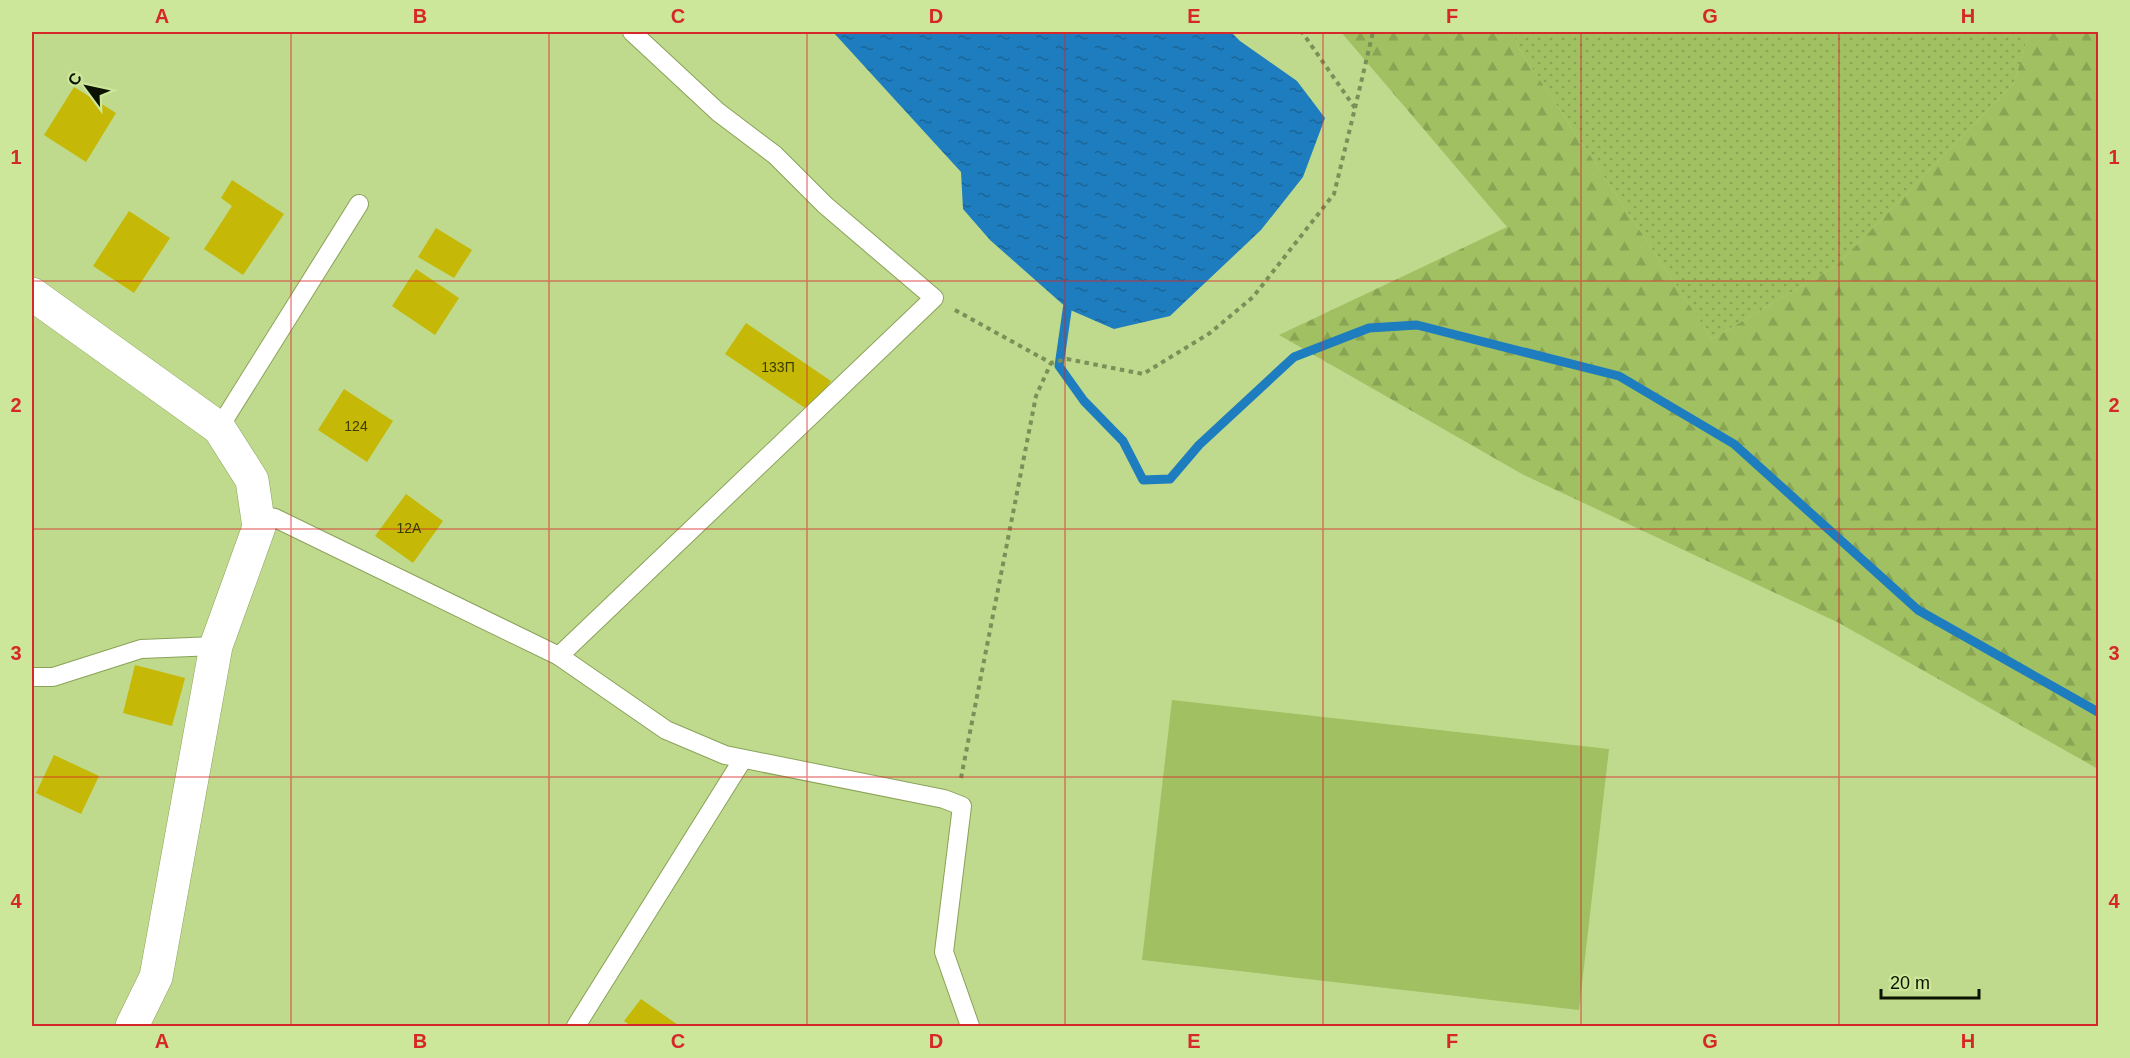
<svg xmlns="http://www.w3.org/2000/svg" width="2130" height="1058" viewBox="0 0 2130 1058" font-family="Helvetica,sans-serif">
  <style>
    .grass { fill: url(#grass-dots) }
    .forest { fill: url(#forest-firs) }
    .pitch { fill: #a1c062 }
    .water { fill: url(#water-ripples) }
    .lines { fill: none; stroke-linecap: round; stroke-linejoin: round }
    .stream { stroke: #1e7dbe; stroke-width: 9 }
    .building { fill: #c6b806 }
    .lane-casing { stroke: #89a258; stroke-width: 20 }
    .street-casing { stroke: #89a258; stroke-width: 34 }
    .path { stroke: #7b8f58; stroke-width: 4; stroke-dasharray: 4.5 4.5; stroke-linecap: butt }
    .lane { stroke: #fff; stroke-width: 18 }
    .street { stroke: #fff; stroke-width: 33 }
    .grid { fill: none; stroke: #d62828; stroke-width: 1.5; stroke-opacity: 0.55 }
    .labels { text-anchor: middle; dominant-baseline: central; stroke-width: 4.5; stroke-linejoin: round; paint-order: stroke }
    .number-label { font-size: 14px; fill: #3a3c02 }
    .neatline { fill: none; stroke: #d62828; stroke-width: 2 }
    .grid-label { font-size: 20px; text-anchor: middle; font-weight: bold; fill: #d62828 }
  </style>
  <defs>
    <pattern id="grass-dots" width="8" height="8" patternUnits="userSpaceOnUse" patternTransform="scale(1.5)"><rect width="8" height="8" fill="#a1c062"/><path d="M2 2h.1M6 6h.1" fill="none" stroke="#89a453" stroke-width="1.8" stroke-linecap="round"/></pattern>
    <pattern id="forest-firs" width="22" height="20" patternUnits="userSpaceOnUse" patternTransform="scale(1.5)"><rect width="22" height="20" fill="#a1c062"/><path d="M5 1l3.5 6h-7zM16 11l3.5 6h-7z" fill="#89a453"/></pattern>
    <pattern id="water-ripples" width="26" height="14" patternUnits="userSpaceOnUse" patternTransform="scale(1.5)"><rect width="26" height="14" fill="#1e7dbe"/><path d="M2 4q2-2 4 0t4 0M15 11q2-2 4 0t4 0" fill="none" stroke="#196598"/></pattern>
  </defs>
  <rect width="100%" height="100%" fill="#bfda8d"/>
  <polygon class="grass" points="1513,32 2029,32 2014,83 1837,265 1712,339 1518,47"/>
  <polygon class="forest" points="1341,32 1513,32 1518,47 1712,339 1837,265 2014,83 2029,32 2098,32 2098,769 1839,623 1522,474 1279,335 1507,227"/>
  <polygon class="pitch" points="1172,700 1609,749 1579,1010 1142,960"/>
  <polygon class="water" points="833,32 1231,32 1240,41 1297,81 1325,118 1303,177 1261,230 1170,316 1114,329 1068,309 990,240 963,209 961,172"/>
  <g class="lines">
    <polyline class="stream" points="1069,297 1059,366 1084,401 1123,441 1143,480 1170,479 1199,445 1294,357 1369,328 1417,325 1619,376 1734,444 1918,610 2098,712"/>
  </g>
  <g class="building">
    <polygon points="74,87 116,113 86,162 44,135"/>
    <polygon points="232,180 284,214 243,275 204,249 232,206 221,198"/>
    <polygon points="129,211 170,238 134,293 93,266"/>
    <polygon points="436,228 472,250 454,278 418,257"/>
    <polygon points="416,269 459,298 435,335 392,306"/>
    <polygon points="746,323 831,381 811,412 725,354"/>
    <polygon points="344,389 393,421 367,462 318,430"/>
    <polygon points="406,494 443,521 413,563 375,536"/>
    <polygon points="135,665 185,678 172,726 123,713"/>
    <polygon points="54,755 99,776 81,814 36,793"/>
    <polygon points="641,999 678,1025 677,1026 631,1026 624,1021"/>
  </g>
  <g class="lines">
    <defs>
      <g id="lane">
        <polyline points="219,428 359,204"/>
        <polyline points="257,514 275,518 559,656 666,730 725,755 944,799 962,806 944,952 970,1026"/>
        <polyline points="559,656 934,298 825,205 775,155 718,112 632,32"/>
        <polyline points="32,677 53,677 141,649 216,646"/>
        <polyline points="576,1026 743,759"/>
      </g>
      <polyline id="street" points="32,294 219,428 252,480 259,527 216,646 156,977 132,1026"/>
    </defs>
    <use href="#lane" class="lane-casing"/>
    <use href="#street" class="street-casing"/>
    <g class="path">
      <polyline points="1355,108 1373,32"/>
      <polyline points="955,310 1051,363 1067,359 1143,374 1210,333 1253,297 1334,194 1355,108 1302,32"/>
      <polyline points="961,778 1036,396 1051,363"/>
    </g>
    <use href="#lane" class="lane"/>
    <use href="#street" class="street"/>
  </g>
  <path class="grid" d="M291 32V1026M549 32V1026M807 32V1026M1065 32V1026M1323 32V1026M1581 32V1026M1839 32V1026M32 281H2098M32 529H2098M32 777H2098"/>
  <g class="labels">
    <g class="number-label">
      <text x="778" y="367">133П</text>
      <text x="356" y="426">124</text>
      <text x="409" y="528">12А</text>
    </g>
  </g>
  <rect width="2130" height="1058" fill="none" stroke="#cce79a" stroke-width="66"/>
  <g transform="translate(87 87) rotate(303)" stroke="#cce79a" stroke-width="4.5" paint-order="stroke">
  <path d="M0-4.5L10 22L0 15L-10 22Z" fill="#0b1300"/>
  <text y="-9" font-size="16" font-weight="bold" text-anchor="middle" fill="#0b1300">С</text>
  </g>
  <path d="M1881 989v9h98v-9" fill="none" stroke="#0b1300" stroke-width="3"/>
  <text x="1890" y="989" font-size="18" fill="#0b1300" stroke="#cce79a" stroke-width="4.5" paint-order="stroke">20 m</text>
  <rect x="33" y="33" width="2064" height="992" class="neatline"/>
  <g class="grid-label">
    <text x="162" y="23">A</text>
    <text x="420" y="23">B</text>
    <text x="678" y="23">C</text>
    <text x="936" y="23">D</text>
    <text x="1194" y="23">E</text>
    <text x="1452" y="23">F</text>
    <text x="1710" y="23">G</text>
    <text x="1968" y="23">H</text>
    <text x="16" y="164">1</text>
    <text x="2114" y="164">1</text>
    <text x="16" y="412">2</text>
    <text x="2114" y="412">2</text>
    <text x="16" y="660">3</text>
    <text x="2114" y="660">3</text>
    <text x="16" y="908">4</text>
    <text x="2114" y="908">4</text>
    <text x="162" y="1048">A</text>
    <text x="420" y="1048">B</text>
    <text x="678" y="1048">C</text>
    <text x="936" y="1048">D</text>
    <text x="1194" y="1048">E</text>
    <text x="1452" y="1048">F</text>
    <text x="1710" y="1048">G</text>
    <text x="1968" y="1048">H</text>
  </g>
</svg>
